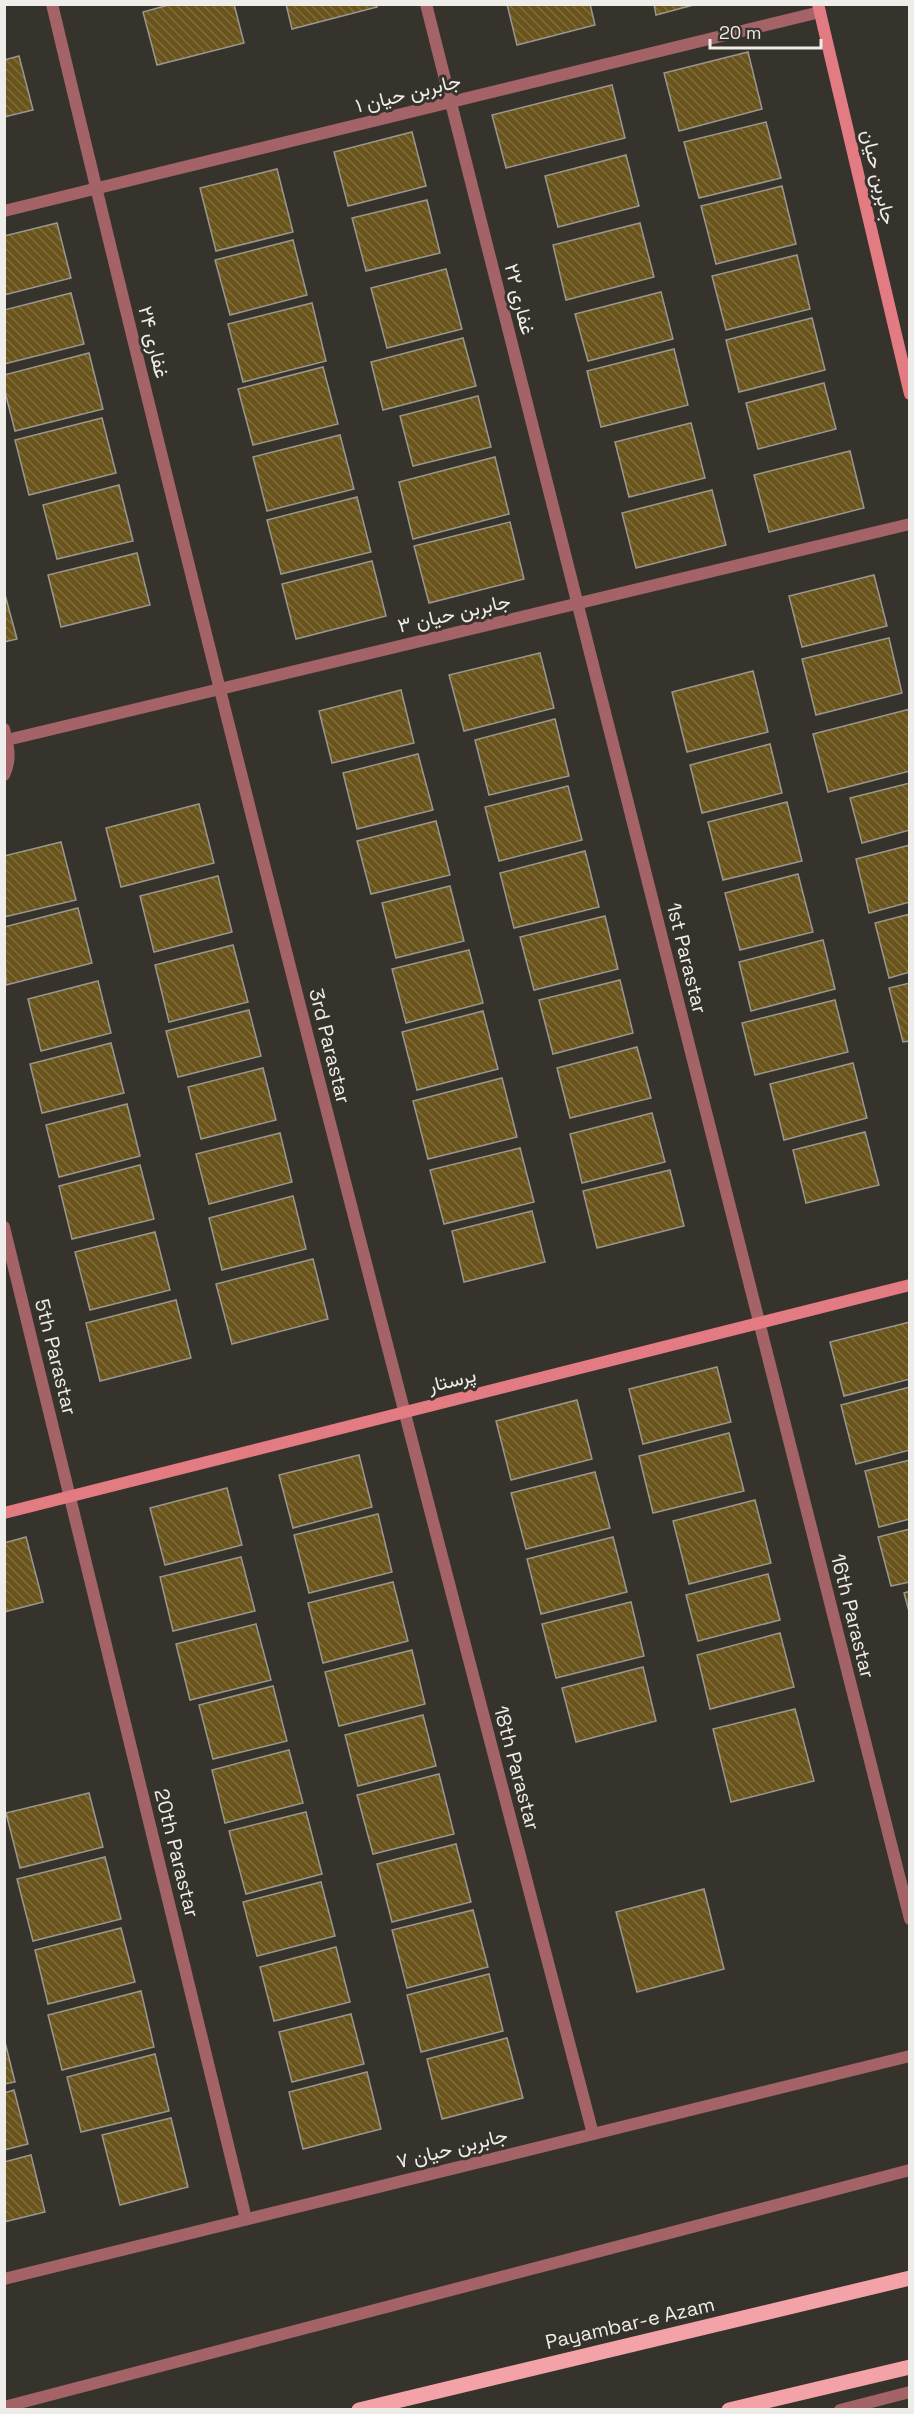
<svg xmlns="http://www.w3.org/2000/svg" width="914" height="2414" viewBox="0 0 914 2414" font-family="'Space Grotesk',Vazirmatn,sans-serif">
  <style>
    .building { fill: url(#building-back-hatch); stroke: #9a978f; stroke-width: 1.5 }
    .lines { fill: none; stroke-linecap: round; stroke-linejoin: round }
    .street { stroke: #a46367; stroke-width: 12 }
    .secondary { stroke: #e37b83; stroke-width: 12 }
    .primary { stroke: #f3a2a7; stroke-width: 15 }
    .labels { text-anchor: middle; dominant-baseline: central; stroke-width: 6; stroke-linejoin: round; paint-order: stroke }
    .street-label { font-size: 20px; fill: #efede9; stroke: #36332d }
  </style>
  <defs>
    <pattern id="building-back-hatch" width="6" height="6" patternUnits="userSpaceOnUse" patternTransform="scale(1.5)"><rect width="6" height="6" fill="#69541c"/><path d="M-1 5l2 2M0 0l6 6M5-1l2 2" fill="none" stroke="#7f6d3d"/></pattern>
  </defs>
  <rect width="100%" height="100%" fill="#36332d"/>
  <g class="building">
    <polygon points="172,4 234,4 244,43 157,65 143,12"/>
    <polygon points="286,4 376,4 377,7 292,29"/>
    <polygon points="507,4 590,4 595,25 517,45"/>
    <polygon points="654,4 697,4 656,15"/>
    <polygon points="748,52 762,109 679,131 664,73"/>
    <polygon points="19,56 33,110 4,117 4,60"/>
    <polygon points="612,85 625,138 506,168 492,115"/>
    <polygon points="766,122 781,178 699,198 684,142"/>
    <polygon points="412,132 426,186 348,206 334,152"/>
    <polygon points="626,155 639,206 558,227 545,176"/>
    <polygon points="277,169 293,232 216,251 200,188"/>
    <polygon points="782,186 796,244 716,264 701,206"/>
    <polygon points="427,200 440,253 366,271 352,218"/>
    <polygon points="57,223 71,278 4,295 4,236"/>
    <polygon points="640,223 654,277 566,300 553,245"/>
    <polygon points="293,240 307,295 230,315 215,260"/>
    <polygon points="797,255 810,309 726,330 712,276"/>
    <polygon points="446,269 462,329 387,348 371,288"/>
    <polygon points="661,292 673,339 588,361 575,314"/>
    <polygon points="71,293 84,344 4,364 4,310"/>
    <polygon points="312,303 326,361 243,382 228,324"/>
    <polygon points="812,318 825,370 739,392 726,340"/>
    <polygon points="463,338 476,386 383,410 371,362"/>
    <polygon points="674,349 688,405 601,427 587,371"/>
    <polygon points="89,353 103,409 15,431 4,388 4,375"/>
    <polygon points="323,367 338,424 253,445 238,389"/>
    <polygon points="824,383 836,429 758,449 746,403"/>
    <polygon points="478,396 491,447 413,466 400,416"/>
    <polygon points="102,418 116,473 29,495 15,440"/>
    <polygon points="691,423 705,478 629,497 615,442"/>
    <polygon points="340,435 354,489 267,511 253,457"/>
    <polygon points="850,451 864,508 769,532 754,475"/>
    <polygon points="495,457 509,514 413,539 399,482"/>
    <polygon points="119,485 133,541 57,559 43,505"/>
    <polygon points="712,490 726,545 636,568 622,513"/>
    <polygon points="357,497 371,552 281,574 267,520"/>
    <polygon points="510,522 524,579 429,603 414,546"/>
    <polygon points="137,553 150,605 61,627 48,575"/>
    <polygon points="372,561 386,616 296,639 282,584"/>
    <polygon points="874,575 887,626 802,647 789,596"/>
    <polygon points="4,591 17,639 4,642"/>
    <polygon points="889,638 902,693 816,715 802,659"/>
    <polygon points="540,653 554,708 464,731 449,675"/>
    <polygon points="753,671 768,732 687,752 672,692"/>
    <polygon points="401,690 414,743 332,763 319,711"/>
    <polygon points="910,709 910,771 828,792 813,734"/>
    <polygon points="555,719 569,776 489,795 475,740"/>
    <polygon points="770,744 782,793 702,813 690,765"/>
    <polygon points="418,754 433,810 357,829 343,773"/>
    <polygon points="910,783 910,830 862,843 850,798"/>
    <polygon points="568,786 582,840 499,861 485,807"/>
    <polygon points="787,802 802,861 723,880 708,822"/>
    <polygon points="199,804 214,863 121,887 106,828"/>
    <polygon points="436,821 450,875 371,894 357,841"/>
    <polygon points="61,842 76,900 4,917 4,856"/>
    <polygon points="910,845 910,902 869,913 856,859"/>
    <polygon points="585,851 599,907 514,928 500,873"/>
    <polygon points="798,874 813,932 740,950 725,893"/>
    <polygon points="218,876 232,932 154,952 140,896"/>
    <polygon points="450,886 464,941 396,958 382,903"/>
    <polygon points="78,908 92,963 6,985 4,927"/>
    <polygon points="910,914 910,972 889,978 875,923"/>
    <polygon points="605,916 618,969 534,990 520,937"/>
    <polygon points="823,940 835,989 751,1011 739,962"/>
    <polygon points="233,945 248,1002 169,1022 155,965"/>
    <polygon points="469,950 483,1003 406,1023 392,969"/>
    <polygon points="620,980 633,1033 553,1054 539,1000"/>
    <polygon points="98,981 111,1033 41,1051 28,999"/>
    <polygon points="910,983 910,1041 903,1042 889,988"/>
    <polygon points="835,1000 848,1052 755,1075 742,1023"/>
    <polygon points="249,1010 261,1056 178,1077 166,1031"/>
    <polygon points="483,1011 498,1069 417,1090 402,1032"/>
    <polygon points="111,1043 124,1093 42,1113 30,1064"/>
    <polygon points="637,1047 651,1098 570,1118 557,1068"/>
    <polygon points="853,1063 867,1118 784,1140 770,1084"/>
    <polygon points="263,1068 276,1120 201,1139 188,1087"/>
    <polygon points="502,1078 517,1137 428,1159 413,1101"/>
    <polygon points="127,1104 140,1156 59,1177 46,1125"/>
    <polygon points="652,1113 665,1162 582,1183 570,1134"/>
    <polygon points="865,1132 879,1185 806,1203 793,1150"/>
    <polygon points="280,1133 292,1182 209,1204 196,1154"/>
    <polygon points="520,1148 534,1202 444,1224 430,1170"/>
    <polygon points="140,1165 154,1219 72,1239 59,1186"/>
    <polygon points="670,1170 684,1226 597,1248 583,1191"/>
    <polygon points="293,1196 306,1249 222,1270 209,1218"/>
    <polygon points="532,1211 545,1262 464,1282 452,1231"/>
    <polygon points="155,1232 170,1290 90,1310 75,1252"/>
    <polygon points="313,1259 328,1319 232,1344 216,1284"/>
    <polygon points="176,1300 191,1358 100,1381 86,1323"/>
    <polygon points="910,1322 910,1379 844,1396 830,1342"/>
    <polygon points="717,1367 731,1422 643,1444 629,1389"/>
    <polygon points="910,1387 910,1450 856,1464 841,1405"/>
    <polygon points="577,1400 592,1459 511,1480 496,1421"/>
    <polygon points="729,1433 744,1491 653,1513 639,1456"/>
    <polygon points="359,1455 372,1507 293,1528 279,1475"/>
    <polygon points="910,1460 910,1519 879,1527 865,1471"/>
    <polygon points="595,1472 610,1528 526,1549 511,1493"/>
    <polygon points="227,1488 242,1545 165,1565 150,1508"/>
    <polygon points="755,1500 771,1563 689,1584 673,1521"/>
    <polygon points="378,1514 392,1572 309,1593 294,1535"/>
    <polygon points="910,1529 910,1582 891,1586 878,1537"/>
    <polygon points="26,1537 43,1602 4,1612 4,1543"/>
    <polygon points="613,1537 627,1592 541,1614 527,1559"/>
    <polygon points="241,1557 255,1611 173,1631 160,1577"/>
    <polygon points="768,1574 780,1620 698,1641 686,1595"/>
    <polygon points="393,1582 408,1641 323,1663 308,1603"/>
    <polygon points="910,1591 910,1615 904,1593"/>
    <polygon points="631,1602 644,1656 556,1678 542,1624"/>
    <polygon points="256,1624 271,1680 190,1700 176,1644"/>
    <polygon points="780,1633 794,1687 710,1709 697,1655"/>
    <polygon points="412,1650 425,1704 339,1726 325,1672"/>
    <polygon points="643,1667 656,1721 576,1742 562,1688"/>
    <polygon points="273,1686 287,1741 213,1759 199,1705"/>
    <polygon points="795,1709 814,1781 731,1802 713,1729"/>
    <polygon points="423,1715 436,1766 358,1786 345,1735"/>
    <polygon points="289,1750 303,1803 225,1823 212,1770"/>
    <polygon points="439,1774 454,1834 373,1854 357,1795"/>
    <polygon points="89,1793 103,1847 20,1868 6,1813"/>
    <polygon points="306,1812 322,1874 246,1894 229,1831"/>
    <polygon points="456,1844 471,1902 392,1922 377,1864"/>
    <polygon points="105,1857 121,1919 33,1941 17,1879"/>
    <polygon points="321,1882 335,1936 257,1956 243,1902"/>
    <polygon points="704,1889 724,1969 637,1992 616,1912"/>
    <polygon points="473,1910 488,1967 407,1988 392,1930"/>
    <polygon points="121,1928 135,1982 48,2004 35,1950"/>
    <polygon points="336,1947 350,2002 274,2021 260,1967"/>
    <polygon points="489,1974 503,2031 421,2052 407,1995"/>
    <polygon points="141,1991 154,2047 62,2070 48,2015"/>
    <polygon points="351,2014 364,2064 292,2082 279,2032"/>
    <polygon points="4,2038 15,2082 4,2084"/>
    <polygon points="507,2038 523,2098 442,2119 427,2059"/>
    <polygon points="155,2054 169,2111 81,2132 67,2077"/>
    <polygon points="367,2072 381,2129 303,2149 289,2092"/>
    <polygon points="14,2090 28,2144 4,2150 4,2093"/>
    <polygon points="171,2118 188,2187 120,2205 102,2135"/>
    <polygon points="31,2155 45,2212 4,2222 4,2162"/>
  </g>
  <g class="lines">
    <g class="street">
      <path d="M52 4C222 717 407 1425 593 2134"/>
      <polyline points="426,4 910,1919"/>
      <polyline points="4,211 820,12"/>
      <path d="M4 729C8 745 12 759 4 775"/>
      <polyline points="7,740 910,524"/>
      <polyline points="4,1227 246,2219"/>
      <polyline points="4,2279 910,2056"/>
      <polyline points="4,2407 910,2170"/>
      <polyline points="840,2410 910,2392"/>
    </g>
    <g class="secondary">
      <polyline points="818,4 910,394"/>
      <polyline points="4,1513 910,1285"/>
    </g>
    <g class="primary">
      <polyline points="359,2410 910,2278"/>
      <polyline points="729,2410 910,2367"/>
    </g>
  </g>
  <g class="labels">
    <g class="street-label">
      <text transform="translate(408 93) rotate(-14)">جابربن حیان ۱</text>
      <text transform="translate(879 177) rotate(77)">جابربن حیان</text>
      <text transform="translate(520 299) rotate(76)">غفاری ۲۲</text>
      <text transform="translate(154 342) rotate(76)">غفاری ۲۴</text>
      <text transform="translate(454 613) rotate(-13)">جابربن حیان ۳</text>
      <text transform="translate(687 958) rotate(76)">1st Parastar</text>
      <text transform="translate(330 1046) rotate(76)">3rd Parastar</text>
      <text transform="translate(56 1357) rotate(76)">5th Parastar</text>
      <text transform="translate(452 1380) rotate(-14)">پرستار</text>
      <text transform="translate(853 1616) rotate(76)">16th Parastar</text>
      <text transform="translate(517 1768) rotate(75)">18th Parastar</text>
      <text transform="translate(177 1853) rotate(76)">20th Parastar</text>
      <text transform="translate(452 2148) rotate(-14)">جابربن حیان ۷</text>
      <text transform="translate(630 2323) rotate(-13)">Payambar-e Azam</text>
    </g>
  </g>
  <rect width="914" height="2414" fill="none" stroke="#efede9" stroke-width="12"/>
  <path d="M710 39v9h111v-9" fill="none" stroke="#efede9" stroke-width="3"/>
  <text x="719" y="39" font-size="18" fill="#efede9" stroke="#36332d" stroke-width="4.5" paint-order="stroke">20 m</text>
</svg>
